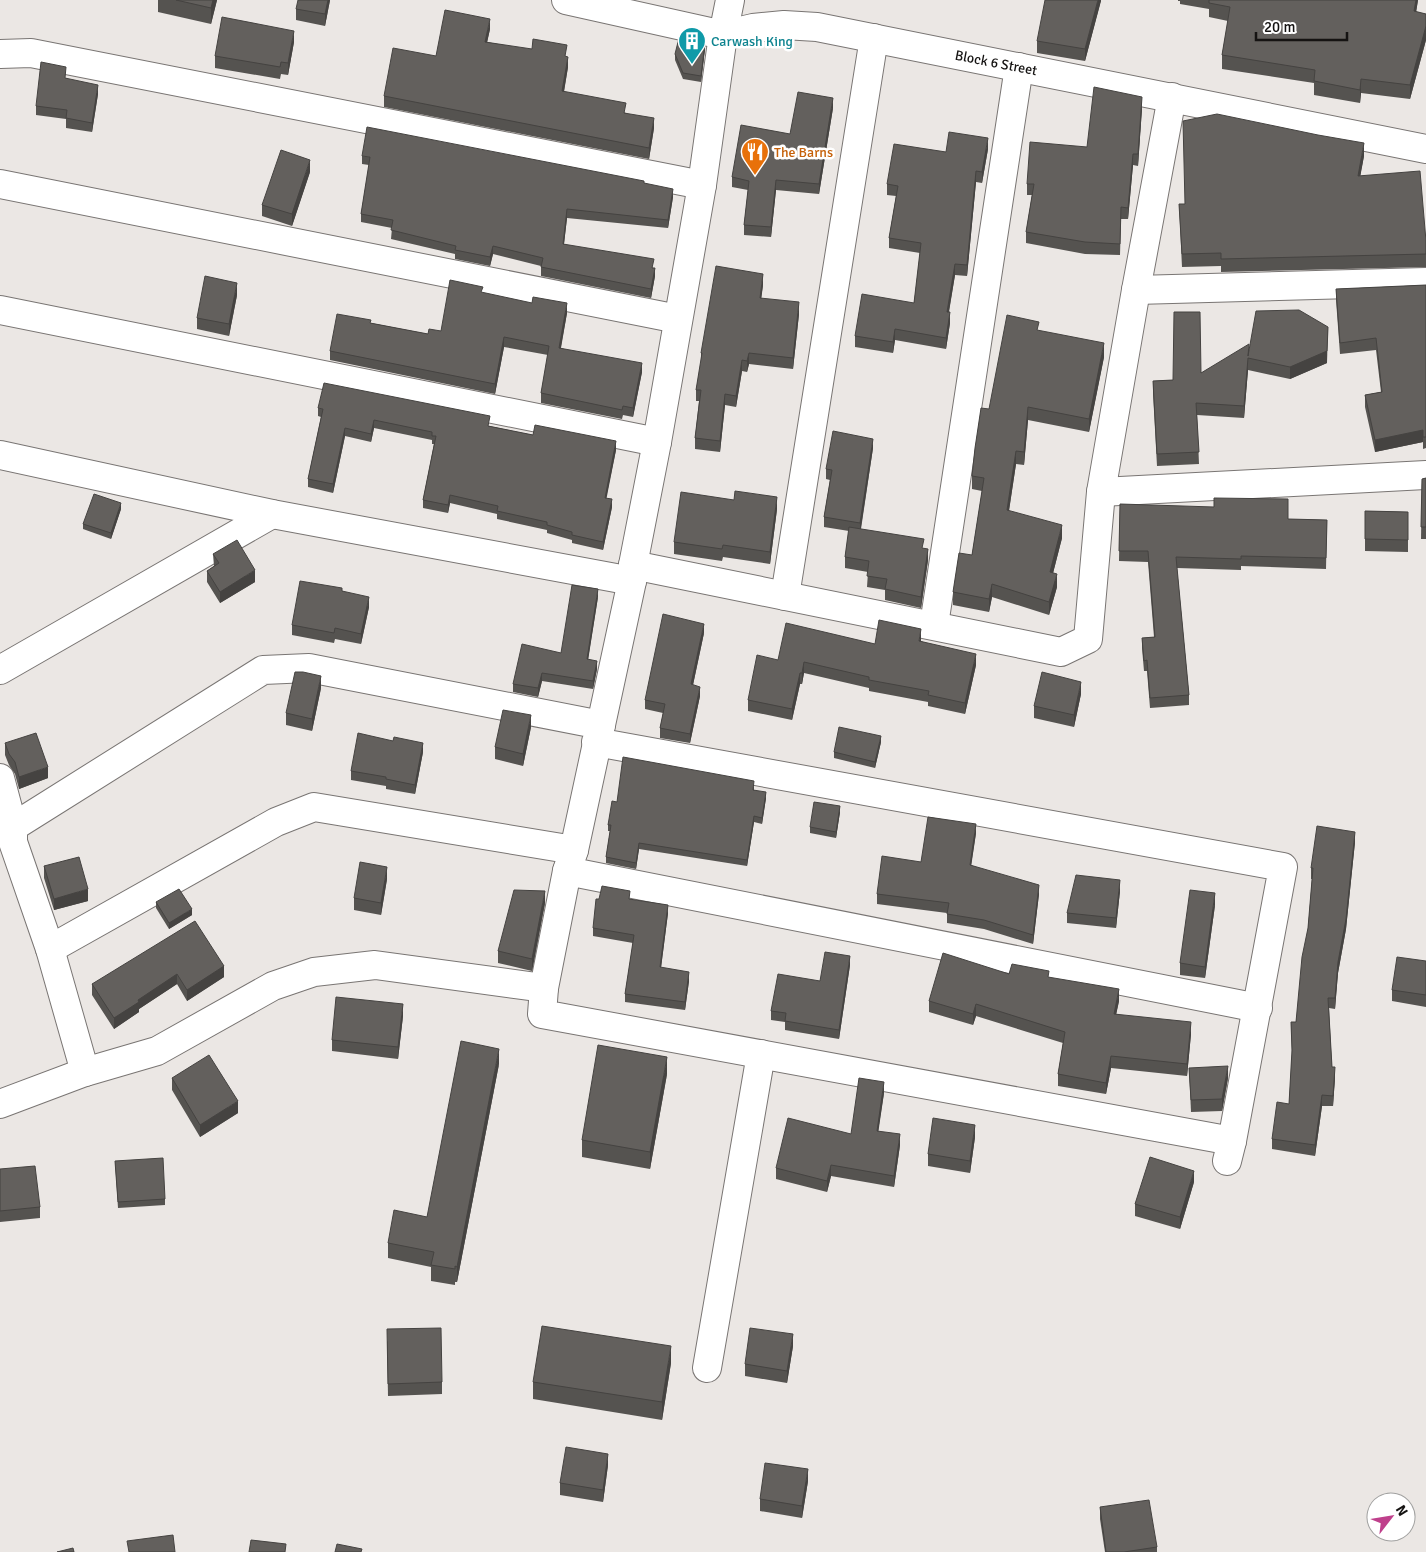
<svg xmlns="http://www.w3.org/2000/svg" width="1426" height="1552" viewBox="0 0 1426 1552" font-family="Signika,sans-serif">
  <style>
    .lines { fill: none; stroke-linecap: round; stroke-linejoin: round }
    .minor-casing { stroke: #797573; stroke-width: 30 }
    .tertiary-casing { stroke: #797573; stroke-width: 30 }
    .minor { stroke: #fff; stroke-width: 28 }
    .tertiary { stroke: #fff; stroke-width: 28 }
    .wall { fill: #555350 }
    .shaded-wall { fill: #454341 }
    .building { fill: #63605d; stroke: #454341 }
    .labels { text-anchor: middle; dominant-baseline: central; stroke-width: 5; stroke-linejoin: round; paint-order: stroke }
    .culture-label { font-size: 14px; fill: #0d838f; stroke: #fff; text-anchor: start }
    .street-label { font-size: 14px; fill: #151312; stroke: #fff }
    .food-label { font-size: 14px; fill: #c56008; stroke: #fff; text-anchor: start }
  </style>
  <rect width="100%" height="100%" fill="#ebe7e4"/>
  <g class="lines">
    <defs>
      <g id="minor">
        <polyline points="730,0 723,35 702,185 657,442 633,565 632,581 574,850 567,871 544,988 542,1014 1232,1141"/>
        <polyline points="0,54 31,53 702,185"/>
        <polyline points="0,184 678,319"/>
        <polyline points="1136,290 1426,282"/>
        <polyline points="0,310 657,442"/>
        <polyline points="0,455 272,514 632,581"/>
        <polyline points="1101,492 1426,475"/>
        <polyline points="633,565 1061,652 1088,639 1101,492 1136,290 1172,97"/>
        <polyline points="785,596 874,38"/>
        <polyline points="934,625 1019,67"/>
        <polyline points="0,670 272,514"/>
        <polyline points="596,742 1283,867 1232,1141 1227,1161"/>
        <polyline points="0,778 13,827 13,842 50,949 85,1072"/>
        <polyline points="13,827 263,670 309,668 601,725"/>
        <polyline points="567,871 1258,1008"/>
        <polyline points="50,949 276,822 314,807 574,850"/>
        <polyline points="0,1104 85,1072 157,1051 273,986 314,972 375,965 544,988"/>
        <polyline points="707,1368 761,1054"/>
      </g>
      <polyline id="tertiary" points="566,0 723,35 753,28 784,25 817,27 1426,149"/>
    </defs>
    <use href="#minor" class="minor-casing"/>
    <use href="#tertiary" class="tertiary-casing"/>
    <use href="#minor" class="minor"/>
    <use href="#tertiary" class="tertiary"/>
  </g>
  <g class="wall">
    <polygon points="158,0 217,0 211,24 158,12"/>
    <polygon points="330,0 325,26 296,20 296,9"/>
    <polygon points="1101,0 1085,61 1037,53 1037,41"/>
    <polygon points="1178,0 1418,0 1416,12 1426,14 1426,40 1410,99 1361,93 1360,103 1314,95 1314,83 1222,69 1222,55 1228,21 1209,17 1209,9 1180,4 1180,1 1178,1"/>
    <polygon points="490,29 487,42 567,57 568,67 564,92 626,113 654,128 649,159 384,107 384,96 436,56"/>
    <polygon points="294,42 288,75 281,74 280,79 215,68 215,56"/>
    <polygon points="705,49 701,82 683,79 675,60 675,54"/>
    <polygon points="66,78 98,94 92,132 66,128 66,119 36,115 36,106"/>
    <polygon points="833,108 819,194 776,190 771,237 744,235 744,225 748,190 732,187 732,177 790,134"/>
    <polygon points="1142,108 1138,166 1133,165 1128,219 1121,219 1120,255 1085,254 1026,243 1026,232 1032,195 1027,195 1027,184 1087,147"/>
    <polygon points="988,149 982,183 976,182 967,276 955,275 949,312 950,323 946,349 895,340 893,353 855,347 855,336 914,303 920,253 889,248 889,238 896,196 887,195 887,184 946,152"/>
    <polygon points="362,156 644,183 673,197 668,228 567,218 564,244 654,268 655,276 651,298 541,276 541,266 493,254 490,266 455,259 455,254 391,239 392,228 361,222 361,214 369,165 362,164"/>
    <polygon points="1364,156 1360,176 1426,241 1426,267 1221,272 1221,266 1182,267 1179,204 1185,204"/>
    <polygon points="310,172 292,226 262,216 262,205"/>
    <polygon points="763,285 761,298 799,314 793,369 749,364 747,372 742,371 736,407 725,405 720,452 695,449 695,438 699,401 696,401 696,390 701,363 701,353"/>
    <polygon points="1426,285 1426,448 1423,449 1423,442 1375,452 1365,407 1365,395 1381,392 1376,350 1340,354 1336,300 1336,289"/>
    <polygon points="483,293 567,313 561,348 642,372 633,417 623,415 622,419 541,403 541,393 548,355 504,347 495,394 330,360 330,351 371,323 428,334 441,331"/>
    <polygon points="237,295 229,336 197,329 197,318"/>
    <polygon points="1039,331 1104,357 1089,432 1028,420 1024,465 1016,464 1009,511 1062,538 1053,573 1057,587 1049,615 992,597 989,612 953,605 953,592 972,555 982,491 972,489 972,476 989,409"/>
    <polygon points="1249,350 1327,363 1290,379 1248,370 1244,418 1197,415 1199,464 1157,466 1153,393 1153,381 1173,380 1201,373"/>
    <polygon points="318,408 489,426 533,435 616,450 606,498 612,507 603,550 572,543 572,540 547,533 547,530 497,519 497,514 450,503 448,513 423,508 423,500 434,444 432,444 432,440 374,428 371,442 345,436 333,493 308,487 308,479 321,417 318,416"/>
    <polygon points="873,448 861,529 924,549 928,560 921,608 885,600 885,590 867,587 868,572 845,568 845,557 849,531 824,527 824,517 830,480 826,479 826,469"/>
    <polygon points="1426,478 1426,539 1421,539 1422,479"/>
    <polygon points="1120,504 1288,519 1327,520 1326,569 1241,566 1241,570 1177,568 1189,695 1189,705 1150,708 1147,671 1144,671 1142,648 1142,638 1154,637 1148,562 1119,561"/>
    <polygon points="121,509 111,539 83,529 83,524"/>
    <polygon points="777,509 770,564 723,557 722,561 674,554 674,542"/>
    <polygon points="1365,511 1408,512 1408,552 1365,551"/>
    <polygon points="213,554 255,582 220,603 207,582 207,571 214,566"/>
    <polygon points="342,591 369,607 361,644 335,639 334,643 292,635 292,625"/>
    <polygon points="598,597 588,659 597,669 593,689 542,681 538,697 513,692 513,684 561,653"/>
    <polygon points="704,633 693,685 700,696 690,743 660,738 660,728 663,713 645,709 645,700"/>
    <polygon points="921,640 921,641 976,665 965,714 928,706 928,702 869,691 869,688 804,673 802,684 800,684 792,720 748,711 748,700 778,660 875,644"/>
    <polygon points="321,688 312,731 286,725 286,713"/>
    <polygon points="1081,694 1074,727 1034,718 1034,706"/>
    <polygon points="531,727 523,766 495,759 495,747"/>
    <polygon points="881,742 875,768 834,758 834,752"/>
    <polygon points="5,743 48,778 19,789 15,774 9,765 5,755"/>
    <polygon points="423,752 415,794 386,789 386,786 351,780 351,771"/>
    <polygon points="754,787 754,790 766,798 762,824 754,822 747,866 639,849 636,869 606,863 606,857 610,831 608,831 608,825 617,802"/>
    <polygon points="840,812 836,838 810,833 810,827"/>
    <polygon points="976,833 971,865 1039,894 1033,944 984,929 947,923 947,913 877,904 877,894 921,862"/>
    <polygon points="1355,842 1346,929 1338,973 1335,1009 1329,1008 1332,1067 1335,1077 1333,1106 1322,1106 1315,1156 1272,1149 1272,1139 1289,1104 1292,1054 1291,1022 1296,1022 1308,928 1312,879 1311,879 1311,868"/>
    <polygon points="44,866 88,901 54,910 44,878"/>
    <polygon points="387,879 381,915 354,910 354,898"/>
    <polygon points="1120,891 1116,928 1067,923 1067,913"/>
    <polygon points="630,899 668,913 661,968 689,981 685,1010 625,1002 625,994 633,943 593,936 593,928"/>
    <polygon points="156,902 192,915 169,929 156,908"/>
    <polygon points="545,903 532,971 498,963 498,951"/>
    <polygon points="1215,905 1205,978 1180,975 1180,963"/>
    <polygon points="1426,961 1426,1007 1392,1001 1392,990"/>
    <polygon points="850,965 839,1039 785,1030 785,1022 771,1020 771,1011 820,981"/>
    <polygon points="224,966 224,977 187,1001 177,984 139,1009 139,1012 114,1029 92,995 92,984"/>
    <polygon points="1009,974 1049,978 1119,1001 1116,1014 1191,1034 1187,1076 1111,1068 1106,1094 1058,1086 1058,1074 1063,1043 976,1016 973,1025 929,1012 929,1001"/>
    <polygon points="403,1016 398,1059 332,1051 332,1040"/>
    <polygon points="499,1064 457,1282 455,1282 455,1285 431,1281 431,1267 388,1258 388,1243 427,1217"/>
    <polygon points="1189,1068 1228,1078 1222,1111 1191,1112"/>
    <polygon points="667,1074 650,1169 582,1157 582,1140"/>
    <polygon points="172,1078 238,1113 200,1137 172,1090"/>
    <polygon points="884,1093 878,1131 900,1145 894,1187 831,1176 827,1192 776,1179 776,1168 851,1134"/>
    <polygon points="975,1137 970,1173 928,1166 928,1154"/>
    <polygon points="115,1161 165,1199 165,1205 118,1208"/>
    <polygon points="0,1169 40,1207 40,1218 0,1222"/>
    <polygon points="1194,1182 1180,1229 1135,1216 1135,1204"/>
    <polygon points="387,1341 442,1382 442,1394 388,1396"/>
    <polygon points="793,1346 787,1383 745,1376 745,1364"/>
    <polygon points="671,1363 662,1420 533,1399 533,1382"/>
    <polygon points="608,1465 603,1502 560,1495 560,1483"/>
    <polygon points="808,1481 802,1518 760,1511 760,1499"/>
    <polygon points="1100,1507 1157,1547 1157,1552 1105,1552 1100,1519"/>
  </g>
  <g class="shaded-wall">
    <polygon points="213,0 217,0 211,24 211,8"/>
    <polygon points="328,0 330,0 325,26 325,14"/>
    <polygon points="1098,0 1101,0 1101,1 1085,61 1085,49"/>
    <polygon points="1416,0 1418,0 1414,25 1414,11"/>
    <polygon points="490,19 490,29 485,52 485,42"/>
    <polygon points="1426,26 1426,40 1410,99 1410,85"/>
    <polygon points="294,31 294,42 288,75 288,63"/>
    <polygon points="705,43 705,49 701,82 701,76"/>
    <polygon points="568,57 568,67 562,102 562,91"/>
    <polygon points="1361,79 1361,93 1360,103 1360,90"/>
    <polygon points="98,85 98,94 92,132 92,123"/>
    <polygon points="1142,97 1142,108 1138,166 1138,154"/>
    <polygon points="833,98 833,108 819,194 819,184"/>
    <polygon points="654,118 654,128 649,159 649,148"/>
    <polygon points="988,138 988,149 982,183 982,172"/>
    <polygon points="1364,143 1364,156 1358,189 1358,176"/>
    <polygon points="1133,154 1133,165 1128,219 1128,208"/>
    <polygon points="310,160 310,172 292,226 292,214"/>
    <polygon points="976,171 976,182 967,276 967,265"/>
    <polygon points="776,180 776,190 771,237 771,227"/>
    <polygon points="673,189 673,197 668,228 668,220"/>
    <polygon points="567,209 567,218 563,252 563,244"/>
    <polygon points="493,246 493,254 490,266 490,257"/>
    <polygon points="955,264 955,275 947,322 947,312"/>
    <polygon points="655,268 655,276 651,298 651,289"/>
    <polygon points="763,274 763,285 760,309 760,298"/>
    <polygon points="237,283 237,295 229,336 229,324"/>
    <polygon points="799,302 799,314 793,369 793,358"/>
    <polygon points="567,303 567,313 559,357 559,348"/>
    <polygon points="950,312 950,323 946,349 946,338"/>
    <polygon points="1328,327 1327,363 1290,379 1290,367"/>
    <polygon points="895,329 895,340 893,353 893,342"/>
    <polygon points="504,337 504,347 495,394 495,384"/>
    <polygon points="1104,343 1104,357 1089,432 1089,419"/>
    <polygon points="749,353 749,364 747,372 747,361"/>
    <polygon points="1248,358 1248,370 1244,418 1244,406"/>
    <polygon points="742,360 742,371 736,407 736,396"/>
    <polygon points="642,363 642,372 633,417 633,408"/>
    <polygon points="725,394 725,405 720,452 720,441"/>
    <polygon points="1028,407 1028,420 1024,465 1024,452"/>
    <polygon points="374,420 374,428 371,442 371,434"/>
    <polygon points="345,428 345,436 333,493 333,484"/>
    <polygon points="1423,430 1423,442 1375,452 1375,440"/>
    <polygon points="873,439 873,448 860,533 860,523"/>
    <polygon points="616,441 616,450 605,506 605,498"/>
    <polygon points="1016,451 1016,464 1007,523 1007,510"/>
    <polygon points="450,495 450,503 448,513 448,505"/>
    <polygon points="777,497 777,509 770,564 770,552"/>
    <polygon points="612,499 612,507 603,550 603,542"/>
    <polygon points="121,503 121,509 111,539 111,533"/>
    <polygon points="1062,525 1062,538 1050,585 1050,572"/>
    <polygon points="928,549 928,560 921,608 921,597"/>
    <polygon points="255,570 255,582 220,603 220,592"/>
    <polygon points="1057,574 1057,587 1049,615 1049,602"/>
    <polygon points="992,584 992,597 989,612 989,599"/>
    <polygon points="598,589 598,597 587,667 587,659"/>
    <polygon points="369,597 369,607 361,644 361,634"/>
    <polygon points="704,624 704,633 691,694 691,684"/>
    <polygon points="921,629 921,640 919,652 919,641"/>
    <polygon points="976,654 976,665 965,714 965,703"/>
    <polygon points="597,661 597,669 593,689 593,681"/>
    <polygon points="804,662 804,673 802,684 802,673"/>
    <polygon points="542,673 542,681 538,697 538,688"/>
    <polygon points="800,673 800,684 792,720 792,709"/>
    <polygon points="321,676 321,688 312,731 312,719"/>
    <polygon points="1081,682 1081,694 1074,727 1074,715"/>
    <polygon points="700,687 700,696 690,743 690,734"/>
    <polygon points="531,715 531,727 523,766 523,754"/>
    <polygon points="881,736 881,742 875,768 875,762"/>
    <polygon points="423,743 423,752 415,794 415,785"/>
    <polygon points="48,767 48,778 19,789 19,777"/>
    <polygon points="766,792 766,798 762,824 762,818"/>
    <polygon points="840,806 840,812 836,838 836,832"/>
    <polygon points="754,816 754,822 747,866 747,860"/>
    <polygon points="976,824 976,833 970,874 970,865"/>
    <polygon points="1355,832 1355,842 1346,929 1338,973 1335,1009 1335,998 1338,962"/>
    <polygon points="639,843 639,849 636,869 636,863"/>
    <polygon points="387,867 387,879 381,915 381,903"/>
    <polygon points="1120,880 1120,891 1116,928 1116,918"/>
    <polygon points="1039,885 1039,894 1033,944 1033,935"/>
    <polygon points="88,889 88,901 54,910 54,899"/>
    <polygon points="545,891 545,903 532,971 532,959"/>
    <polygon points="1215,893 1215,905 1205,978 1205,967"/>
    <polygon points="668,905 668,913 660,975 660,967"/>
    <polygon points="192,909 192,915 169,929 169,923"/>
    <polygon points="850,956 850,965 839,1039 839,1030"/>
    <polygon points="224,966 224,977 187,1001 187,990"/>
    <polygon points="689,972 689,981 685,1010 685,1002"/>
    <polygon points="177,974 177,984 139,1009 139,1012 114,1029 114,1018 138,1000"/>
    <polygon points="1119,989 1119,1001 1114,1025 1114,1014"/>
    <polygon points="403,1004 403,1016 398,1059 398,1047"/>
    <polygon points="976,1004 976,1016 973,1025 973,1014"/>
    <polygon points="1191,1022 1191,1034 1187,1076 1187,1064"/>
    <polygon points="499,1049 499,1064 457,1282 457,1267"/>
    <polygon points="1111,1056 1111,1068 1106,1094 1106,1083"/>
    <polygon points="667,1057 667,1074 650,1169 650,1152"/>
    <polygon points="1228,1066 1228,1078 1222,1111 1222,1099"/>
    <polygon points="1335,1067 1335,1077 1333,1106 1333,1096"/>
    <polygon points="884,1082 884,1093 877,1141 877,1131"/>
    <polygon points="1322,1095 1322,1106 1315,1156 1315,1145"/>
    <polygon points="238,1101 238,1113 200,1137 200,1125"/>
    <polygon points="975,1125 975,1137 970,1173 970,1161"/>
    <polygon points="900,1134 900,1145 894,1187 894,1176"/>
    <polygon points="831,1165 831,1176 827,1192 827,1181"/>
    <polygon points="1194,1171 1194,1182 1180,1229 1180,1217"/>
    <polygon points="793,1334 793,1346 787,1383 787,1371"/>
    <polygon points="671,1346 671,1363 662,1420 662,1402"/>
    <polygon points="608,1454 608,1465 603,1502 603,1490"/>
    <polygon points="808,1469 808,1481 802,1518 802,1506"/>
  </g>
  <g class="building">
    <polygon points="176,0 213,0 211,8"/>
    <polygon points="298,0 328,0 325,14 296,9"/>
    <polygon points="1045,0 1098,0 1085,49 1037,41"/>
    <polygon points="1209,0 1416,0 1414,11 1426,14 1426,26 1410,85 1361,79 1360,90 1314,81 1315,70 1222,55 1230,7 1209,3"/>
    <polygon points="445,10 490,19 485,42 532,49 533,39 567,45 565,56 568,57 562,91 626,103 624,113 654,118 649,148 384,96 393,48 436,56"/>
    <polygon points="222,17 294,31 288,63 281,62 280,67 215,56"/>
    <polygon points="679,38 705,43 701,76 683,73 675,54"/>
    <polygon points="41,62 66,67 65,78 98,85 92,123 66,118 67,110 36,106"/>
    <polygon points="1094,87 1142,97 1138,154 1133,154 1128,208 1121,207 1120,244 1085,242 1026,232 1034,184 1027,184 1030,142 1087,147"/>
    <polygon points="798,92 833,98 819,184 776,180 771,227 744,225 749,181 732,177 741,125 790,134"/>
    <polygon points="1217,114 1318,135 1364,143 1358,176 1420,171 1426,241 1426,254 1221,259 1221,253 1182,254 1179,204 1185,204 1183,121"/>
    <polygon points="367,127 644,181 644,183 673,189 668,220 567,209 563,244 654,259 652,268 655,268 651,289 541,267 543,258 493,246 490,257 455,250 456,246 391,230 393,220 361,214 370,157 362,156"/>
    <polygon points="949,132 988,138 982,172 976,171 967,265 955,264 947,312 950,312 946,338 895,329 893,342 855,336 862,294 914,303 921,243 889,238 898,186 887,184 894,144 946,152"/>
    <polygon points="281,150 310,160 292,214 262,205"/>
    <polygon points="716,266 763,274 760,298 799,302 793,358 749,353 747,361 742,360 736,396 725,394 720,441 695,438 701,390 696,390 702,353 701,353"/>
    <polygon points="205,276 237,283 229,324 197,318"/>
    <polygon points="450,280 483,287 481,292 532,303 533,297 567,303 559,348 642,363 633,408 623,406 622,410 541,393 549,346 504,337 495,384 330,351 337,314 371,320 370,323 428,334 429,329 441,331"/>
    <polygon points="1426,285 1426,437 1423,437 1423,430 1375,440 1365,395 1382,392 1376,338 1340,343 1336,289"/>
    <polygon points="1299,310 1328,327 1327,351 1290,367 1248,358 1244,406 1196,403 1199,452 1157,454 1153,381 1173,380 1174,312 1200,312 1201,373 1249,344 1248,356 1256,311"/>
    <polygon points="1007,315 1039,322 1037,330 1104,343 1089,419 1028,407 1024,452 1016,451 1007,510 1062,525 1050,572 1057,574 1049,602 992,584 989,599 953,592 959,553 972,555 984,478 972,476 975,448 981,408 989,409"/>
    <polygon points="324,383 490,416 488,426 533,435 535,425 616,441 605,498 612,499 603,542 572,535 572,532 547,525 547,522 497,511 498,506 450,495 448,505 423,500 436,436 432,436 432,432 374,420 371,434 345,428 333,484 308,479 323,409 318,408"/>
    <polygon points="833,431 873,439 860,523 824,517 832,470 826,469"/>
    <polygon points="1426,478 1426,527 1421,527 1422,479"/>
    <polygon points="735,491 777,497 770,552 723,545 722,549 674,542 681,492 734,500"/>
    <polygon points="94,494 121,503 111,533 83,524"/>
    <polygon points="1214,498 1288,499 1288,519 1327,520 1326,558 1241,556 1241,559 1176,557 1189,695 1150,698 1147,660 1144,661 1142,638 1155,637 1148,551 1119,551 1120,504 1214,507"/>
    <polygon points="1365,511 1408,512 1408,540 1365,539"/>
    <polygon points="849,527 924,539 922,548 928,549 921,597 885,589 887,579 867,576 869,561 845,557"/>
    <polygon points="237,540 255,570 220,592 207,571 219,563 213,554"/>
    <polygon points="300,581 342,588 342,591 369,597 361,634 335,628 334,633 292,625"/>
    <polygon points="572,585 598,589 587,659 597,661 593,681 542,673 538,688 513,684 522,644 561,653"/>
    <polygon points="663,614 704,624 691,684 700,687 690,734 660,728 665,704 645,700"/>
    <polygon points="879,620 921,629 919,641 976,654 965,703 928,695 929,691 869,680 869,677 804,662 802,673 800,673 792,709 748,700 757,655 778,660 786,623 875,644"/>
    <polygon points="295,672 303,672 321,676 312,719 286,713"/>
    <polygon points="1042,672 1081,682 1074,715 1034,706"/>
    <polygon points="503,710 531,715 523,754 495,747"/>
    <polygon points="839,727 881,736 875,762 834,752"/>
    <polygon points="36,733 48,767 19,777 15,762 9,754 5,743"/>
    <polygon points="358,733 393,741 394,737 423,743 415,785 386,779 386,777 351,771"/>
    <polygon points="623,757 754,781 753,790 766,792 762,818 754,816 747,860 639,843 636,863 606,857 611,825 608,825 612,801 617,802"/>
    <polygon points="814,802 840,806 836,832 810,827"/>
    <polygon points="928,817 976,824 970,865 1039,885 1033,935 984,920 947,914 949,903 877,894 882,856 921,862"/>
    <polygon points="1317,826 1355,832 1346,919 1338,962 1335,998 1328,998 1332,1067 1335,1067 1333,1096 1322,1095 1315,1145 1272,1139 1277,1102 1289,1104 1292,1050 1291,1022 1296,1022 1302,957 1308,928 1313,868 1311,868"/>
    <polygon points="79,857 88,889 54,899 44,866"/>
    <polygon points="360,862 387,867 381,903 354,898"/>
    <polygon points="1076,875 1120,880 1116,918 1067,913"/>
    <polygon points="602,886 630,891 629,899 668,905 660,967 689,972 685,1002 625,994 634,935 593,928 596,899 599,899"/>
    <polygon points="179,889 192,909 169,923 156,902"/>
    <polygon points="514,890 545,891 532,959 498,951"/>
    <polygon points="1190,890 1215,893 1205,967 1180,963"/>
    <polygon points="195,921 224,966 187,990 177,974 138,1000 139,1002 114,1018 92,984"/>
    <polygon points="825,952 850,956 839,1030 785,1021 786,1013 771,1011 778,974 820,981"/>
    <polygon points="943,953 1009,974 1012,964 1049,971 1048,977 1119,989 1114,1014 1191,1022 1187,1064 1111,1056 1106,1083 1058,1074 1065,1032 976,1004 973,1014 929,1001"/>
    <polygon points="1397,957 1426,961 1426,995 1392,990"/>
    <polygon points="336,997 403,1004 398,1047 332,1040"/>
    <polygon points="461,1041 499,1049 457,1267 455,1266 455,1269 431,1265 434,1252 388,1243 394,1210 427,1217"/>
    <polygon points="598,1045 667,1057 650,1152 582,1140"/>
    <polygon points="209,1055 238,1101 200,1125 172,1078"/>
    <polygon points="1228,1066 1222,1099 1191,1100 1189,1068"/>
    <polygon points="859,1078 884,1082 877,1131 900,1134 894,1176 831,1165 827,1181 776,1168 788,1118 851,1134"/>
    <polygon points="933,1118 975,1125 970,1161 928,1154"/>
    <polygon points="1150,1157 1194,1171 1180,1217 1135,1204"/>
    <polygon points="163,1158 165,1199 118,1202 115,1161"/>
    <polygon points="35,1166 40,1207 0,1211 0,1169"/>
    <polygon points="542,1326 671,1346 662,1402 533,1382"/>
    <polygon points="441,1328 442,1382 388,1384 387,1329"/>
    <polygon points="750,1328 793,1334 787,1371 745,1364"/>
    <polygon points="566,1447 608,1454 603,1490 560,1483"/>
    <polygon points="765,1463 808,1469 802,1506 760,1499"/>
    <polygon points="1149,1500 1157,1547 1124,1552 1106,1552 1100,1507"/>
    <polygon points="173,1535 175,1552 129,1552 127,1541"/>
    <polygon points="251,1540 286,1544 285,1552 249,1552"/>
    <polygon points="337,1544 362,1549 361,1552 335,1552"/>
    <polygon points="73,1548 74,1552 57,1552"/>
  </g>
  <defs>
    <symbol id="building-pin" viewBox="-11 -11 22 30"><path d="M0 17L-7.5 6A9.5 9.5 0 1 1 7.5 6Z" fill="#0f9aa8" stroke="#fff"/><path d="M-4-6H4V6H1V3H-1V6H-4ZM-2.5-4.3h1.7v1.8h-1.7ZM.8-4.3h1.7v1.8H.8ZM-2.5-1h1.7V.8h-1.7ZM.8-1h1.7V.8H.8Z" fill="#fff"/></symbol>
    <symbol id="restaurant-pin" viewBox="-11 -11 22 30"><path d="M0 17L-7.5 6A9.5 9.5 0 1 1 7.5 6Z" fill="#e8710a" stroke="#fff"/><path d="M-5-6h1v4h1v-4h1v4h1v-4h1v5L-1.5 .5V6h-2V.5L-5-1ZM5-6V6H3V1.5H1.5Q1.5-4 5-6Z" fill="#fff"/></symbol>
  </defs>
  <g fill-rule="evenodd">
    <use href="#building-pin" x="676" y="25" width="32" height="43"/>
    <use href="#restaurant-pin" x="739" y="136" width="32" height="43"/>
  </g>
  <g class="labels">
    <g class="culture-label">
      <text x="711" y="41">Carwash King</text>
    </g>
    <g class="street-label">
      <text transform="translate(996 63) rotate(11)">Block 6 Street</text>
    </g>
    <g class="food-label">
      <text x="774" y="152">The Barns</text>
    </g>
  </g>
  <g transform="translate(1391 1517) rotate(59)"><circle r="24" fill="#ffffff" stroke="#a1a1a0"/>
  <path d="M0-4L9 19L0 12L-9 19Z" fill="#bf408c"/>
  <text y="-8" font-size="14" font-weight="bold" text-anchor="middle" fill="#151312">N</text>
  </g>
  <path d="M1256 32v8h91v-8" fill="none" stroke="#151312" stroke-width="2.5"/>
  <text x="1264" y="32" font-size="15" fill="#151312" stroke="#ffffff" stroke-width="4" paint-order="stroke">20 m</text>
</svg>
